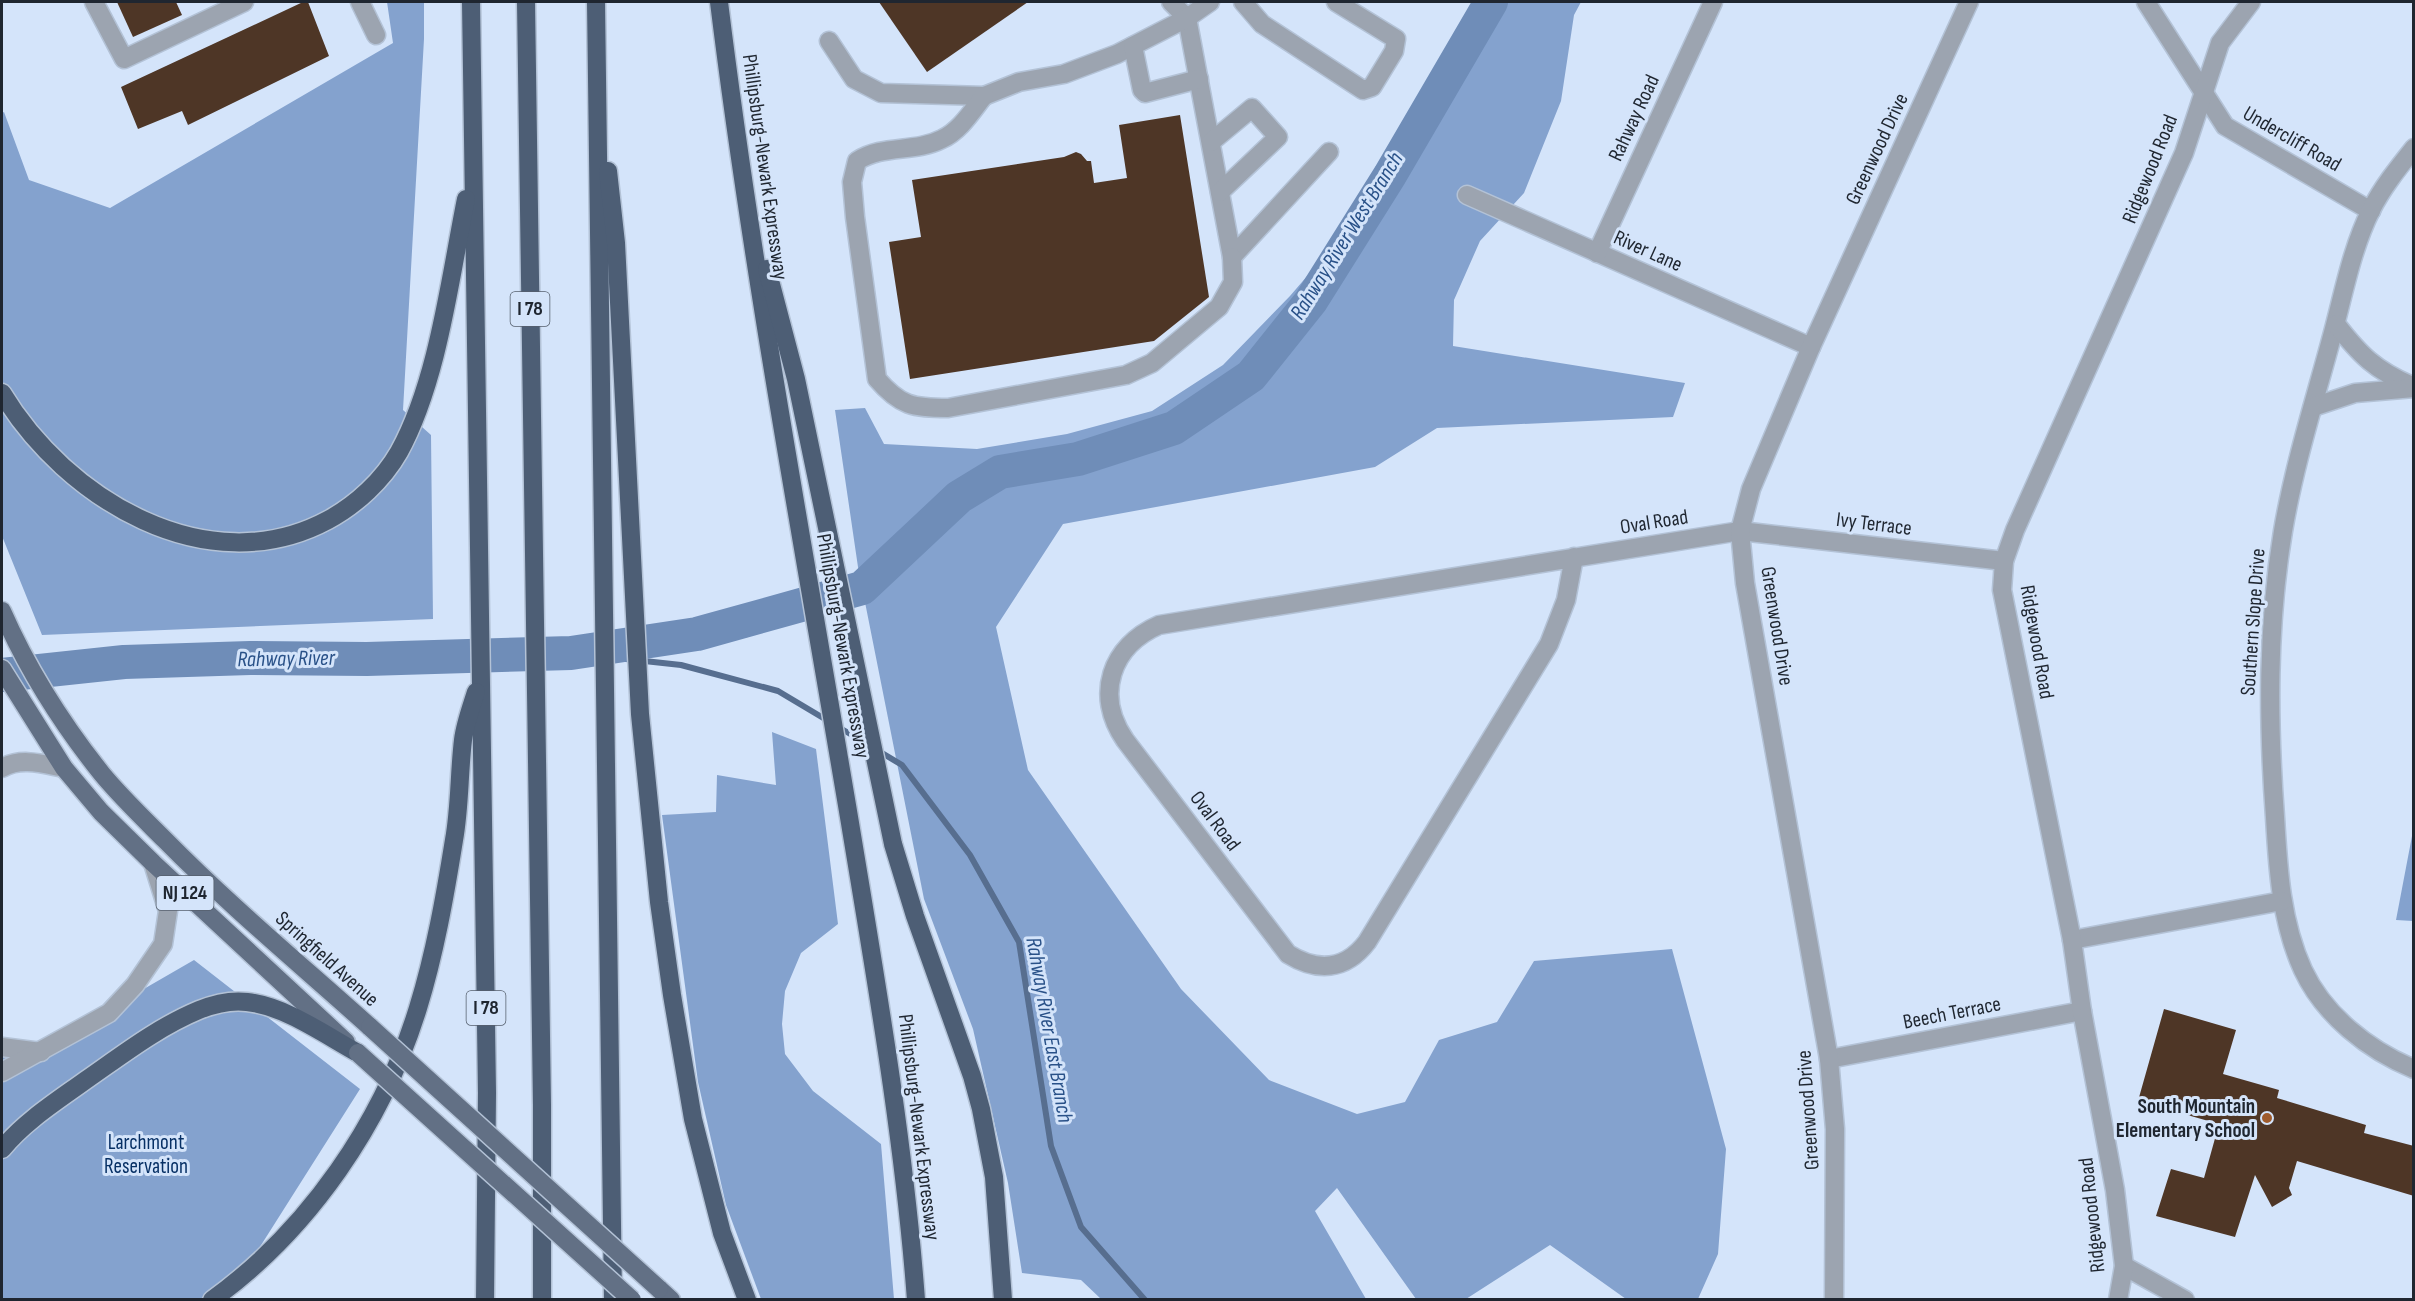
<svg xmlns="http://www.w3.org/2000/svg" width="2415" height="1301" viewBox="0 0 2415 1301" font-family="'Sofia Sans Condensed',sans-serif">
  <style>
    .forest { fill: #84a2ce }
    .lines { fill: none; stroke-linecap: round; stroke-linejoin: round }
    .stream { stroke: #576e8f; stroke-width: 6 }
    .river { stroke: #6f8db8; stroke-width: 34 }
    .building { fill: #4e3626 }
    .minor-casing { stroke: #b3c2d6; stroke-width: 21 }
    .major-casing { stroke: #b3c2d6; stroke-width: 21 }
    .highway-casing { stroke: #b3c2d6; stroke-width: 21 }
    .minor { stroke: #9ca4b0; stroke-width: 18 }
    .major { stroke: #627085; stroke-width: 18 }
    .highway { stroke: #4d5e75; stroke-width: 18 }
    .major-bridge-casing { stroke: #b3c2d6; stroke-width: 21; stroke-linecap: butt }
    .major-bridge { stroke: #627085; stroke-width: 18 }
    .poi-dot { fill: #9f5b2c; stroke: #d4e4fa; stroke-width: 2 }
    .labels { text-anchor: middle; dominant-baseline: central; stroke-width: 6; stroke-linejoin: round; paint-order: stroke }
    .shield { fill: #d4e4fa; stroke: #555f6d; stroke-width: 1.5 }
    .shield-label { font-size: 20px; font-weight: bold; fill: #1f2630 }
    .street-label { font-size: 21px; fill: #1f2630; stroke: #d4e4fa }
    .poi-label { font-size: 21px; font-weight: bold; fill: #1f2630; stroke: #d4e4fa; text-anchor: end }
    .park-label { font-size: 21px; fill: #073065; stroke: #d4e4fa }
    .water-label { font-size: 22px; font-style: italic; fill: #295188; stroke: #d4e4fa }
  </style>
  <rect width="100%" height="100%" fill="#d4e4fa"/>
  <g class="forest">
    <polygon points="387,2 424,2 424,39 403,410 431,435 433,619 42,635 2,536 2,113 4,112 29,180 110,208 393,43"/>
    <polygon points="1479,2 1581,2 1574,15 1561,101 1524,193 1480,241 1454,300 1453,346 1685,383 1673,417 1437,428 1375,467 1063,524 996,627 1028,770 1181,989 1269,1080 1357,1114 1405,1102 1439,1040 1497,1022 1534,961 1672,949 1726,1149 1718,1254 1698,1299 1626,1299 1550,1245 1466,1299 1416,1299 1337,1188 1315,1211 1366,1299 1101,1299 1081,1280 1022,1273 1008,1183 973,1029 924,899 858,567 835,410 865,408 884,444 977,449 1067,434 1152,411 1223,365 1290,296 1351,225"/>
    <polygon points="772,732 816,749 838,924 801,953 785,991 782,1024 785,1054 813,1091 881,1144 894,1299 761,1299 726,1205 698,1082 662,815 716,812 717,775 776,785"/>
    <polygon points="2413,796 2414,796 2413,921 2396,920 2412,836 2412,797"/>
    <polygon points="194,960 360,1089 227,1299 2,1300 2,1051 26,1057"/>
  </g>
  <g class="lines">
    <g class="stream">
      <polyline points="571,653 681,665 778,691 830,722"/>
      <polyline points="838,727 868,744"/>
      <polyline points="877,750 902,765 970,855 1019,942 1051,1146 1081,1227 1145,1300"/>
    </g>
    <polyline class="river" points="2,675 124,662 250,658 367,659 571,653 697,634 862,588 959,497 1000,472 1078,459 1174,428 1251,376 1311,301 1390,175 1491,2"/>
  </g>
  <g class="building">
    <polygon points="117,2 176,2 182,15 133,37"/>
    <polygon points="303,2 308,2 329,56 188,125 182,111 138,129 121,87"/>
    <polygon points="879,2 1028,2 927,72"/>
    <polygon points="1180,115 1209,297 1154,341 910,379 889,242 921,237 912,180 1064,157 1076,152 1081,154 1087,161 1091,161 1094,183 1127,178 1119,125"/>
    <polygon points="2164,1009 2236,1030 2223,1074 2279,1090 2277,1098 2366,1125 2364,1133 2414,1146 2414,1196 2297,1161 2289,1188 2292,1195 2272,1207 2255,1175 2235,1237 2156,1216 2171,1169 2204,1178 2219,1124 2138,1101"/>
  </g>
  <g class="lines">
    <defs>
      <g id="minor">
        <polyline points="94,2 124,59 244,2"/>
        <polyline points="360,2 376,35"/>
        <polyline points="1171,2 1187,18 1232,257 1329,152"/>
        <polyline points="1243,2 1262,24 1363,90 1372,87 1394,51 1396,39 1336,2"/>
        <polyline points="2146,2 2225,126 2371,211"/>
        <polyline points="829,41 854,79 881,93 984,96 1019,82 1064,74 1117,54 1187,18 1210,2"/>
        <polyline points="1133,46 1142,90 1145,93 1199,79"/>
        <path d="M984 96C972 111 960 131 942 139 915 153 883 144 857 161L852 182 855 217 877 379C900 406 913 408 948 408L1126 375 1152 363 1219 307 1233 282 1232 257"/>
        <polyline points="1211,142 1252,108 1278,137 1220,192"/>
        <path d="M2414 148C2398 168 2382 188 2371 210 2351 250 2343 297 2331 340 2314 403 2294 466 2283 531 2267 626 2268 722 2275 817 2278 869 2281 922 2303 970 2324 1015 2368 1050 2414 1069"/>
        <polyline points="1467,195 1811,347"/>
        <polyline points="1597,253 1713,2"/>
        <path d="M2336 324C2360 355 2375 370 2412 386"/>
        <polyline points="2313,407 2355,393 2414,388"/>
        <path d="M1574 557 1566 600 1549 644 1367 942C1345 971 1317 972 1288 954L1125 740C1094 695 1111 646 1159 625L1740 531 2004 561"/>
        <path d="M2 768C21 757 43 764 64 768"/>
        <polyline points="2072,940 2282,901"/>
        <polyline points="2,1047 41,1052"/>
        <polyline points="1829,1059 2082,1011"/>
        <polyline points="2,1072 109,1013 135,985 163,944 168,911 153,863"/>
        <polyline points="2124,1266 2185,1300"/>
        <polyline points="1834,1300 1835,1129 1829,1059 1745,583 1740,531 1751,489 1811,347 1969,2"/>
        <polyline points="2118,1300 2124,1266 2115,1190 2082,1011 2072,940 2002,590 2004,561 2015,530 2184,153 2220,43 2251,2"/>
      </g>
      <g id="major">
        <path d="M2 611C27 668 63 725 102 774 121 797 143 818 165 840 230 906 301 965 370 1027"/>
        <polyline points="2,669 64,768 101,812 153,863 346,1042"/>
        <polyline points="659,1289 671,1300"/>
      </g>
      <g id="highway">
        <polyline points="471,2 487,1093 485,1300"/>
        <polyline points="526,2 542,1105 542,1300"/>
        <polyline points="596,2 613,1300"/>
        <path d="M719 2C753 277 804 549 850 823 876 981 904 1139 916 1300"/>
        <polyline points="608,171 616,243 640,714 659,902 672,995 693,1119 722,1233 747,1300"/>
        <polyline points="767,269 796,379 893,844 915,916 972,1076 981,1109 994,1177 1003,1300"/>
        <path d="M2 393C65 498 207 585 328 520 356 505 383 480 399 452 438 381 450 278 466 199"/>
        <path d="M2 1149C25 1121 57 1101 86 1080 122 1055 158 1027 199 1010 214 1004 231 1000 247 1002 285 1006 325 1035 358 1053"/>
        <path d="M212 1300C309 1230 383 1122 418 1008 435 953 445 896 454 840 460 807 459 773 463 740 465 724 471 708 476 692"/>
      </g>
    </defs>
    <use href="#minor" class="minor-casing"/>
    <use href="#major" class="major-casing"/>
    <use href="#highway" class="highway-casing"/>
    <use href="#minor" class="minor"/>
    <use href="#major" class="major"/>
    <use href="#highway" class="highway"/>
    <defs>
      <g id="major-bridge">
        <polyline points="370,1027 659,1289"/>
        <polyline points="358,1053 632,1300"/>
      </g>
    </defs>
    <use href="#major-bridge" class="major-bridge-casing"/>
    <use href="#major-bridge" class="major-bridge"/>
  </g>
  <circle class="poi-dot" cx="2267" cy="1118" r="6"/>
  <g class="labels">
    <g class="shield">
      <rect x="510.5" y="292" width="39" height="34" rx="4.5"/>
      <rect x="156.5" y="876" width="57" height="34" rx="4.5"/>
      <rect x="466.5" y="991" width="39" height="34" rx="4.5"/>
    </g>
    <g class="shield-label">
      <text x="530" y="309">I 78</text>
      <text x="185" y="893">NJ 124</text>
      <text x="486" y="1008">I 78</text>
    </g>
    <g class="street-label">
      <text transform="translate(1634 118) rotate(-65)">Rahway Road</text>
      <text transform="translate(2292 139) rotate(30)">Undercliff Road</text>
      <text transform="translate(1877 149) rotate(-65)">Greenwood Drive</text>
      <text transform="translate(765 167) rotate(82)">Phillipsburg-Newark Expressway</text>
      <text transform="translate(2150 169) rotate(-68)">Ridgewood Road</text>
      <text transform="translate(1648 251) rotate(24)">River Lane</text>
      <text transform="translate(1654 522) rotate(-9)">Oval Road</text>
      <text transform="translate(1874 524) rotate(7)">Ivy Terrace</text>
      <text transform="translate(2253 622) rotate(-86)">Southern Slope Drive</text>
      <text transform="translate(1777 626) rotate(81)">Greenwood Drive</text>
      <text transform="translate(2037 642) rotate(80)">Ridgewood Road</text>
      <text transform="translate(843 646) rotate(80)">Phillipsburg-Newark Expressway</text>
      <text transform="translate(1215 821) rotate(53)">Oval Road</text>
      <text transform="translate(327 959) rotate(42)">Springfield Avenue</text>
      <text transform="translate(1952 1013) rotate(-11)">Beech Terrace</text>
      <text transform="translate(1808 1110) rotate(-94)">Greenwood Drive</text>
      <text transform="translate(919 1127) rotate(83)">Phillipsburg-Newark Expressway</text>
      <text transform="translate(2092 1215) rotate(-96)">Ridgewood Road</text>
    </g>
    <g class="poi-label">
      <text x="2255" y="1106">South Mountain<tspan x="2255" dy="24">Elementary School</tspan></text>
    </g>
    <g class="park-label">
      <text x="146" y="1142">Larchmont<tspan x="146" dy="24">Reservation</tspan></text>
    </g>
    <g class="water-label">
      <text transform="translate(1347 236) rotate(-58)">Rahway River West Branch</text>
      <text transform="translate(286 659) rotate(-1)">Rahway River</text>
      <text transform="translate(1049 1030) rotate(80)">Rahway River East Branch</text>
    </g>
  </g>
  <rect width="2415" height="1301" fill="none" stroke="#1f2630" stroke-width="6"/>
</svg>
